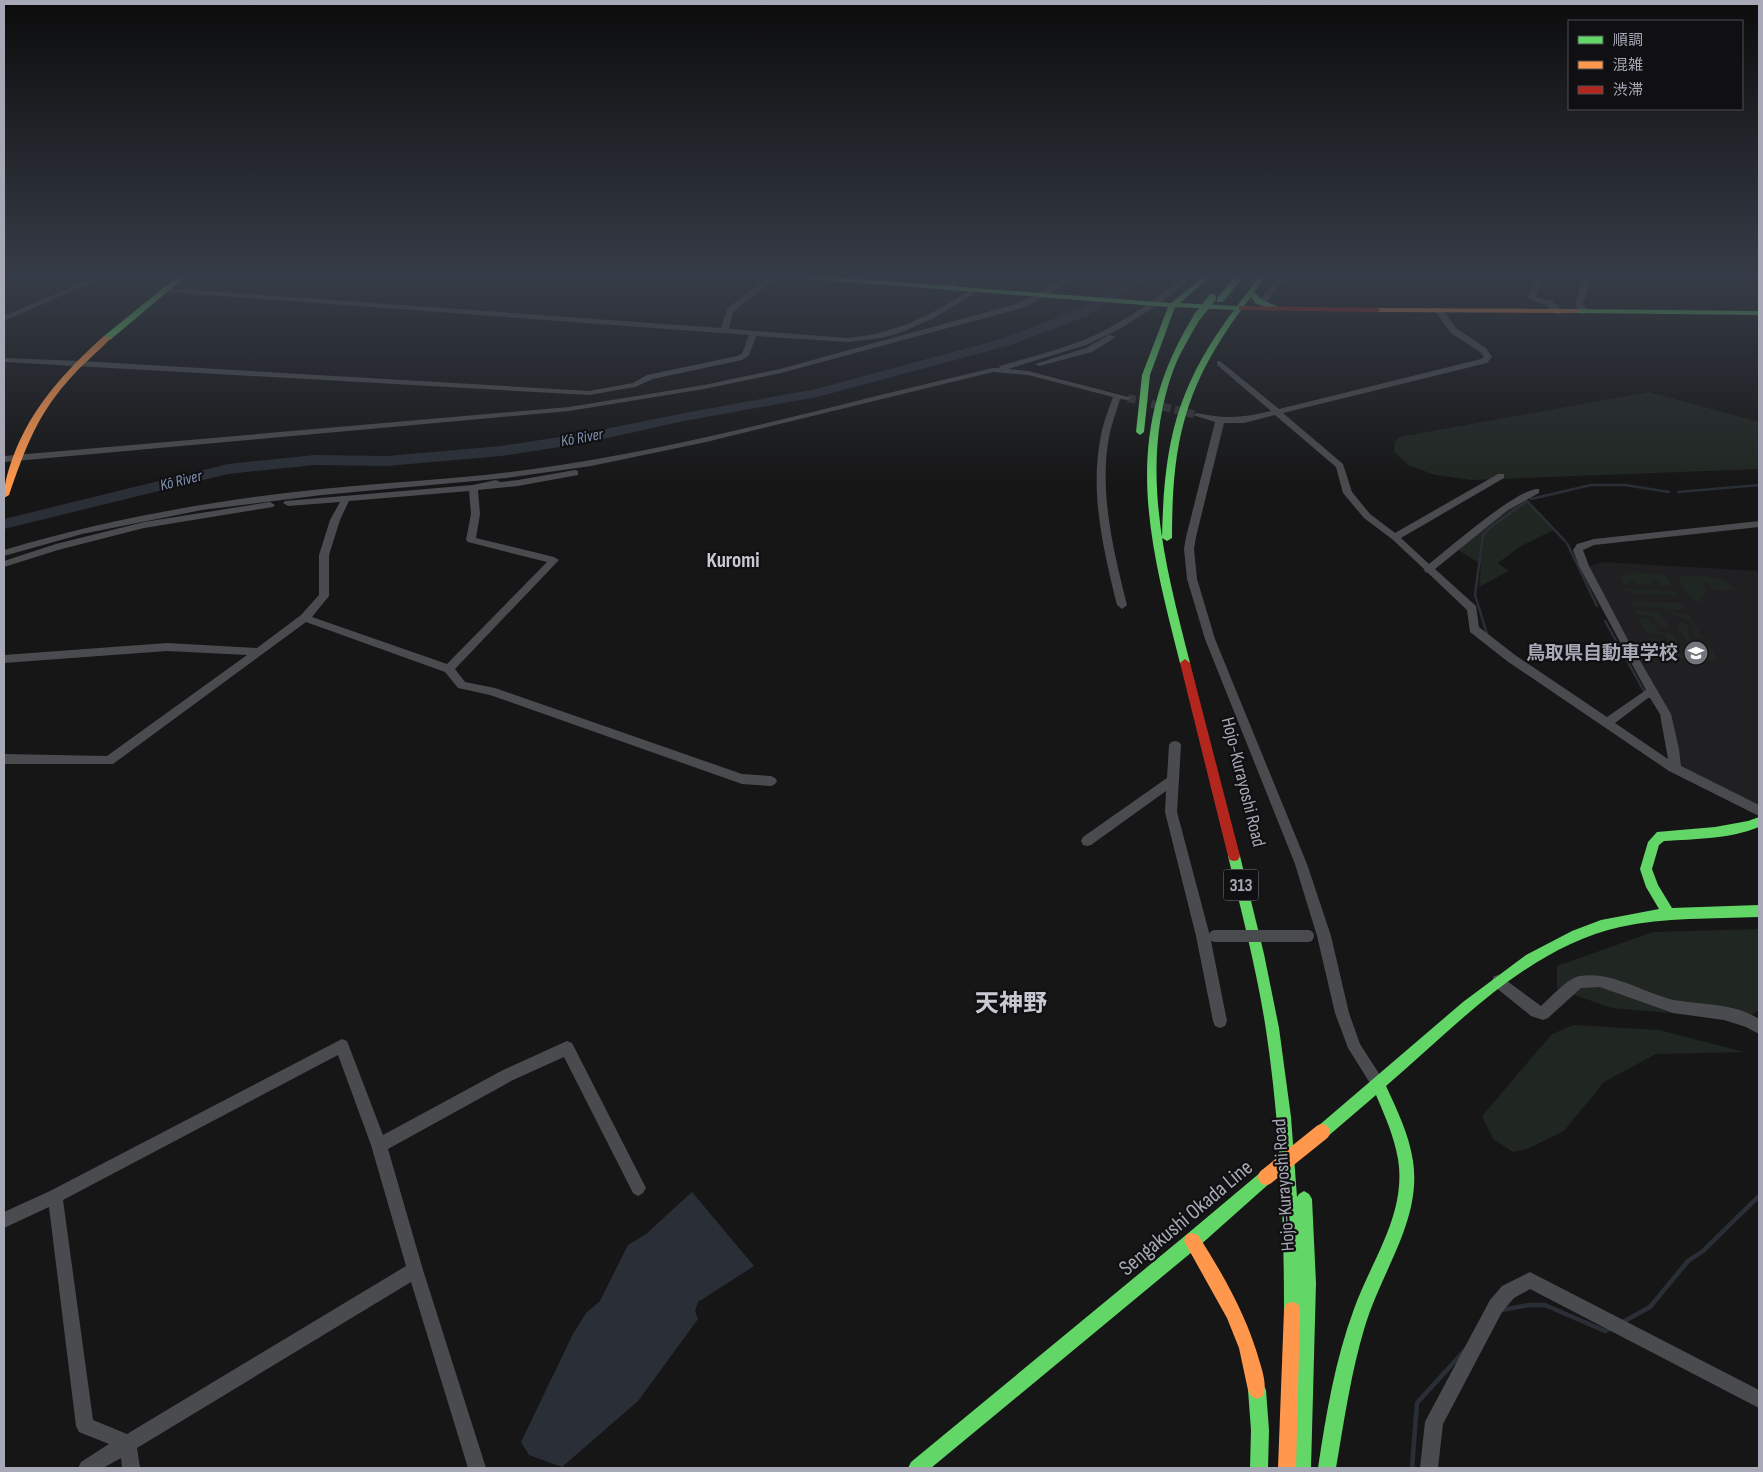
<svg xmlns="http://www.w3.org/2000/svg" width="1763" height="1472" viewBox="0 0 1763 1472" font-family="'Sofia Sans Condensed','Noto Sans JP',sans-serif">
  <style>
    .built { fill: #202022 }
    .green { fill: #202621 }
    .water { fill: #2a2f37 }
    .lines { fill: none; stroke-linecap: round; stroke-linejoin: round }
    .stream-far1 { stroke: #2a2f37; stroke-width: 2.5 }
    .stream { stroke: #2a2f37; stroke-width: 4.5 }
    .river { fill: #2a2f37; fill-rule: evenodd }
    .street-tunnel { stroke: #333436; stroke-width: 8; stroke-dasharray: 8 4; stroke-linecap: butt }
    .street { fill: #4a4b4e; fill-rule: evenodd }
    .fast { fill: #63d668; fill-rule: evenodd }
    .slow { fill: #ff974d; fill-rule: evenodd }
    .jam { fill: #b3261e; fill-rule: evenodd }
    .street-bridge { stroke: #4a4b4e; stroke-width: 12 }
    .fast-bridge { stroke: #63d668; stroke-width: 8 }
    .slow-bridge { stroke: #ff974d; stroke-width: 16 }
    .labels { text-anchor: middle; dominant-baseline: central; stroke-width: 4.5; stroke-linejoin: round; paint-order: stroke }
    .far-water-label { font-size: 16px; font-style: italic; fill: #8092b0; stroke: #101012 }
    .shield { fill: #101012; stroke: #7a7c85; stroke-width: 1 }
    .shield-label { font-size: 18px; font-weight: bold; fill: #a7aab6 }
    .poi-label { font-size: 19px; font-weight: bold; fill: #a7aab6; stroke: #101012; text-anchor: end }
    .street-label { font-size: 19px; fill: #a7aab6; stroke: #101012 }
    .quarter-label { font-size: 21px; font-weight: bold; fill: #c8c9d2; stroke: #101012 }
    .near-street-label { font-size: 22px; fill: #a7aab6; stroke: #101012 }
    .near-neighbourhood-label { font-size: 24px; font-weight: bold; fill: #c8c9d2; stroke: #101012 }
  </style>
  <rect width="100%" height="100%" fill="#161616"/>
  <polygon class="built" points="1602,562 1759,571 1759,807 1679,769 1671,731 1590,569 1591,566"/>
  <g class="green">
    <polygon points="1649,392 1759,422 1759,469 1471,480 1435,475 1408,465 1394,451 1395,442 1399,437"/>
    <polygon points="1525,498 1554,530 1521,546 1498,563 1509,571 1479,587 1481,564 1458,550 1493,520"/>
    <polygon points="1631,572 1663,575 1666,576 1671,584 1670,586 1661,586 1656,580 1651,579 1652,585 1638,585 1633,581 1629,580 1630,585 1623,584 1619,577"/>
    <path d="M1679 576C1696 576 1724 573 1734 589L1721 591 1713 589 1709 583 1702 582 1705 589V597H1701L1703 602C1690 602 1681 588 1679 576Z"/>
    <polygon points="1624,588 1671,591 1678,593 1677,595 1629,593 1626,592"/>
    <polygon points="1631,601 1680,603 1685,608 1683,610 1639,607 1630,603"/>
    <polygon points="1636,610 1660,612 1669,627 1668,629 1660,627 1652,616 1638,614"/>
    <path d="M1671 612 1689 614 1703 639 1692 636C1692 633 1693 630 1693 627 1691 618 1675 618 1671 612Z"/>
    <polygon points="1639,619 1650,619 1659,632 1673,634 1682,650 1672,648 1664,635 1646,632"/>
    <path d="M1679 621 1687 625C1689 629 1687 633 1689 637 1697 648 1712 638 1716 661L1697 658 1678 627Z"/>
    <polygon points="1650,638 1659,639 1667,650 1685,654 1687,657 1685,659 1662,657"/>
    <polygon points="1759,929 1759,1010 1741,1023 1691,1015 1612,1008 1557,989 1557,966 1653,932"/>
    <polygon points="1574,1025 1659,1030 1744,1052 1656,1054 1604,1082 1564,1131 1527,1149 1513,1152 1493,1139 1482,1116 1552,1034"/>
  </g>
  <polygon class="water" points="692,1192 754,1266 698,1302 695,1311 698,1319 638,1401 562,1467 529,1455 521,1442 573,1334 586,1313 600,1301 628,1245 646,1234"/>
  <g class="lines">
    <g class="stream-far1">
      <polyline points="1678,492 1759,485"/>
      <polyline points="1531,499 1591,485 1625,485 1669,492"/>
      <polyline points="1528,502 1565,541"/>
      <polyline points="1567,543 1597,606"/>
      <polyline points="1605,621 1644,691"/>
      <polyline points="1487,634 1475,595 1483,535 1492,526 1527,501"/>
    </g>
    <g class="stream">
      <polyline points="1502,1310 1529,1305 1545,1305 1605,1331 1611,1328"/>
      <polyline points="1621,1323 1650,1307 1688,1261 1703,1251 1759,1196"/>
      <polyline points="1412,1468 1417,1403 1465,1350"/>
    </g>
    <polygon class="river" points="1135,277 1149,277 1087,316 1011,345 817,397 679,422 585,443 501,456 387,466 315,465 228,474 4,529 4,519 228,464 315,455 387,456 501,446 585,433 679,414 816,389 1001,339 1077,310"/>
    <polyline class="street-tunnel" points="1128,398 1197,415"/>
    <g class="street">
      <polygon points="95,277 104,277 4,321 4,316"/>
      <path d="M768 277H776L733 312 729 329 848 338C895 334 934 314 973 288L980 290 934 318 902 332 882 338 848 342 756 336 749 355 742 360 653 379 635 387 589 395 4 362V358L81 361 589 391 633 383 647 375 737 356 742 354 749 335 166 292 162 290 166 288 721 328 727 309Z"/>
      <polygon points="954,277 961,277 953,290 947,290 946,288"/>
      <polygon points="1066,277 1074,277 1045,297 1022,308 781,373 704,389 569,411 4,462 4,456 569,407 704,385 780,369 1016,304 1039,293"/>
      <path d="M1184 277H1192L1155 307 1118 330 1086 345 1008 369 1028 371 1132 398 1128 400 1120 399C1116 413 1110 428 1108 443 1100 497 1114 553 1127 605L1122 609 1117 605C1104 552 1090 495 1100 441 1102 426 1108 411 1113 397L1028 375 993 372 706 442 591 466 507 478 322 495 202 510 82 534 4 556V550C108 519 214 500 322 489 392 482 463 479 533 469 689 448 840 403 993 368H999L1000 366C1027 358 1055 351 1081 341 1119 326 1152 302 1184 277Z"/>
      <polygon points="1278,277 1285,277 1267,302 1261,302 1260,300"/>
      <polygon points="1537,277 1544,277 1535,297 1552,301 1562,310 1562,314 1556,314 1546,305 1527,298"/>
      <polygon points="1584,277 1592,277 1583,304 1588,312 1584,314 1581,314 1575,304"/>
      <path d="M1435 308H1441L1457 329 1486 348 1492 357 1487 363 1283 413 1343 464 1352 492 1370 514 1395 533 1498 474H1504V478L1401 538 1429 564C1448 549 1520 486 1539 489V493L1508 510 1435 569 1476 606 1479 627 1515 655 1607 717 1646 690 1579 566 1573 550 1577 544 1594 539 1759 521V527L1594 545 1583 550 1589 566 1628 640 1671 714 1679 749 1681 766 1759 805V816L1669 771 1507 661 1470 632 1467 610 1428 573 1425 572 1424 569 1392 539 1364 518 1343 493 1336 467 1275 415 1244 423H1224L1196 537 1194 549 1197 579 1215 639 1307 864 1331 936 1349 1013 1360 1044 1385 1083 1383 1088 1378 1090 1373 1088 1348 1048 1335 1013 1317 936 1295 864 1205 639 1187 579 1184 549 1186 537 1215 422 1193 415 1197 413C1227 419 1241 418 1271 411L1217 365V361H1220L1279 409 1481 359 1484 357 1480 352 1451 333 1434 310ZM1648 698H1650L1660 714 1668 759 1615 723Z"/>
      <polygon points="1109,335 1116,337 1092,352 1039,366 1035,364 1086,348"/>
      <path d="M575 470 578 471V475L518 486 478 490 480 514 476 538 554 557 559 560 455 669 465 682 495 688 742 774 771 776 775 778 777 781 775 784 771 786 742 784 490 695 458 688 445 672 306 622 113 764H4V754L107 756 247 655 167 651 4 663V655L167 643 257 648 301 615 319 595V555L330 520 340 502 288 506 283 503 285 501 473 485 496 480 500 482 518 480ZM469 491 471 514 466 540 468 542 547 562 447 664 312 617 329 596V555L340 520 349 501Z"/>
      <polygon points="270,502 275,505 273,507 144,528 58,550 4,567 4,561 56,544 144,522"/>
      <polygon points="1175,741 1179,742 1181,745 1177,812 1210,936 1227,1021 1225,1026 1220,1028 1215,1026 1213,1021 1196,936 1165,812 1166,791 1091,845 1087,846 1083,845 1081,841 1083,837 1167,778 1169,745 1171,742"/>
      <path d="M1499 975 1541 1006C1550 998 1569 977 1580 976 1613 971 1643 993 1674 1000 1702 1005 1735 1003 1759 1019V1034L1746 1027 1724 1020 1673 1013 1600 987 1581 988 1548 1018 1543 1020 1531 1016 1494 986 1492 981 1494 976Z"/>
      <path d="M342 1039 347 1041 383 1135 503 1070 567 1041 572 1043 646 1188 643 1193 638 1196 633 1193 564 1057 513 1080 388 1149 423 1270 486 1468H468L411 1282 137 1448 140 1468H122L121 1458 103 1468H78L81 1462 109 1444 79 1432 76 1426 49 1207 4 1228V1212L50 1191ZM338 1055 371 1145 406 1266 127 1434 93 1420 63 1200Z"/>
      <polygon points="1530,1272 1759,1390 1759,1408 1530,1289 1514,1298 1502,1312 1443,1424 1438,1468 1420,1468 1425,1422 1428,1416 1490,1300 1502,1286"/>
    </g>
    <g class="fast">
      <polygon points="177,277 185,277 110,340 104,340 104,336"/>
      <path d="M806 277H834L1171 303 1203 277H1210L1180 303 1237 306 1259 277H1265L1254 292 1262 300 1281 308 1277 310 1256 304 1251 297 1244 306 1245 310H1241C1184 388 1172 443 1172 538L1167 541 1162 538C1164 443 1176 387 1234 310L1175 307 1150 375 1144 432 1140 435 1136 432 1142 375 1168 307 810 279Z"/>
      <polygon points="1235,277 1243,277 1223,302 1217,302 1217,298"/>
      <polygon points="1574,309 1759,311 1759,315 1577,313 1574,313"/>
      <path d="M1194 315 1201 317C1191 335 1180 352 1173 371 1138 468 1166 568 1190 663L1185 667 1180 663C1148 537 1120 434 1194 315Z"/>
      <path d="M1759 817V827C1730 839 1695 839 1664 841L1659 845 1652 869 1658 885 1672 908 1759 905V917C1712 919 1665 917 1620 927 1527 948 1456 1026 1386 1086 1397 1110 1409 1134 1413 1161 1422 1220 1381 1272 1365 1326 1351 1372 1344 1421 1336 1468H1318C1326 1415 1335 1360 1354 1309 1371 1261 1407 1214 1398 1159 1394 1136 1385 1116 1376 1095L1327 1137 1322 1139 1317 1137 1315 1132 1317 1127 1463 1002 1526 955 1572 931 1601 920 1659 909 1646 887 1640 869 1648 842 1657 832 1715 827 1748 821Z"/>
      <path d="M1234 851 1238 852 1240 856 1264 954 1279 1028 1291 1117 1297 1197 1299 1194 1304 1191 1309 1194 1312 1199 1316 1283 1311 1468H1293L1299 1314 1292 1318 1286 1316 1284 1310C1284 1216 1280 1123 1266 1030 1257 971 1242 914 1228 856L1230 852Z"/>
      <polygon points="1266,1169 1271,1172 1274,1177 1271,1182 1198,1247 931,1468 908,1468 911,1462 1186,1235 1261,1172"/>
      <polygon points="1257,1381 1263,1384 1266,1390 1269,1430 1268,1468 1250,1468 1251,1430 1248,1390 1251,1384"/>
    </g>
    <g class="slow">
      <polygon points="1374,308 1577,309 1581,311 1577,313 1377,312 1373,310"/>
      <path d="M104 336 111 338C97 353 80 366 67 382 36 417 24 452 9 495L4 498C4 483 8 471 13 457 31 408 65 371 104 336Z"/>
      <path d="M1192 1233 1198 1235C1224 1276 1247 1316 1260 1363 1263 1373 1267 1386 1263 1396L1257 1399 1251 1396 1248 1390 1239 1348 1227 1318 1184 1241 1186 1235Z"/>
      <polygon points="1292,1302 1298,1304 1300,1310 1296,1468 1278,1468 1284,1310 1286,1304"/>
    </g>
    <g class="jam">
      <polygon points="1239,306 1377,308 1381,310 1377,312 1242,310 1239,310"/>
      <polygon points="1185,659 1190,663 1240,856 1238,860 1234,861 1230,860 1228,856 1180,663"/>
    </g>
    <polyline class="street-bridge" points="1215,936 1308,936"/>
    <polyline class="fast-bridge" points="1197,317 1212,298"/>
    <polyline class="slow-bridge" points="1266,1177 1322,1132"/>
  </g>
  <linearGradient id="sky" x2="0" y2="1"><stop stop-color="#0c0c0c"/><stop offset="0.57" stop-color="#363c47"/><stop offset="1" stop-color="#363c47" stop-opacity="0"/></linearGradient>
  <rect width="1763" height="483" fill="url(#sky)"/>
  <defs>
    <symbol id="school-disc" viewBox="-11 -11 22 22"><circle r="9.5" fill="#74767e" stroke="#101012"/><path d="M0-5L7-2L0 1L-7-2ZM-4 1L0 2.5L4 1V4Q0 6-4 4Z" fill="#fff"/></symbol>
  </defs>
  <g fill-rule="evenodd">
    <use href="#school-disc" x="1682" y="639" width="28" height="28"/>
  </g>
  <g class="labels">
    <g class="far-water-label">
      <text transform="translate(582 438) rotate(-10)">Kō River</text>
      <text transform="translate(181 481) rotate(-14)">Kō River</text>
    </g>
    <rect class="shield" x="1223.5" y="869.5" width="35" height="31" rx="4"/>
    <g class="shield-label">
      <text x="1241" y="885">313</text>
    </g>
    <g class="poi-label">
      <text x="1678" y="653">鳥取県自動車学校</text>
    </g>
    <g class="street-label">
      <text transform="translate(1243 782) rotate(76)">Hojo-Kurayoshi Road</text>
      <text transform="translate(1284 1185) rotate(-94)">Hojo-Kurayoshi Road</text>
    </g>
    <g class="quarter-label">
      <text x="733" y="560">Kuromi</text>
    </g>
    <g class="near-street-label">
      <text transform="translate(1186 1218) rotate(-40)">Sengakushi Okada Line</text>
    </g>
    <g class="near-neighbourhood-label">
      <text x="1011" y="1003">天神野</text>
    </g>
  </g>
  <rect width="1763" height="1472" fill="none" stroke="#a7aab6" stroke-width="10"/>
  <rect x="1568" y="20" width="175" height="90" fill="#101012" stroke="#4c4e54"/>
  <rect x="1578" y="36" width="25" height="8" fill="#63d668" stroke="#4c4e54"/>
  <text x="1613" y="45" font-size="15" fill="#a7aab6">順調</text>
  <rect x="1578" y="61" width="25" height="8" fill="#ff974d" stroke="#4c4e54"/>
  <text x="1613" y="70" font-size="15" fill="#a7aab6">混雑</text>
  <rect x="1578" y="86" width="25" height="8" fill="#b3261e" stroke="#4c4e54"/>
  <text x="1613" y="95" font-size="15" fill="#a7aab6">渋滞</text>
</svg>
